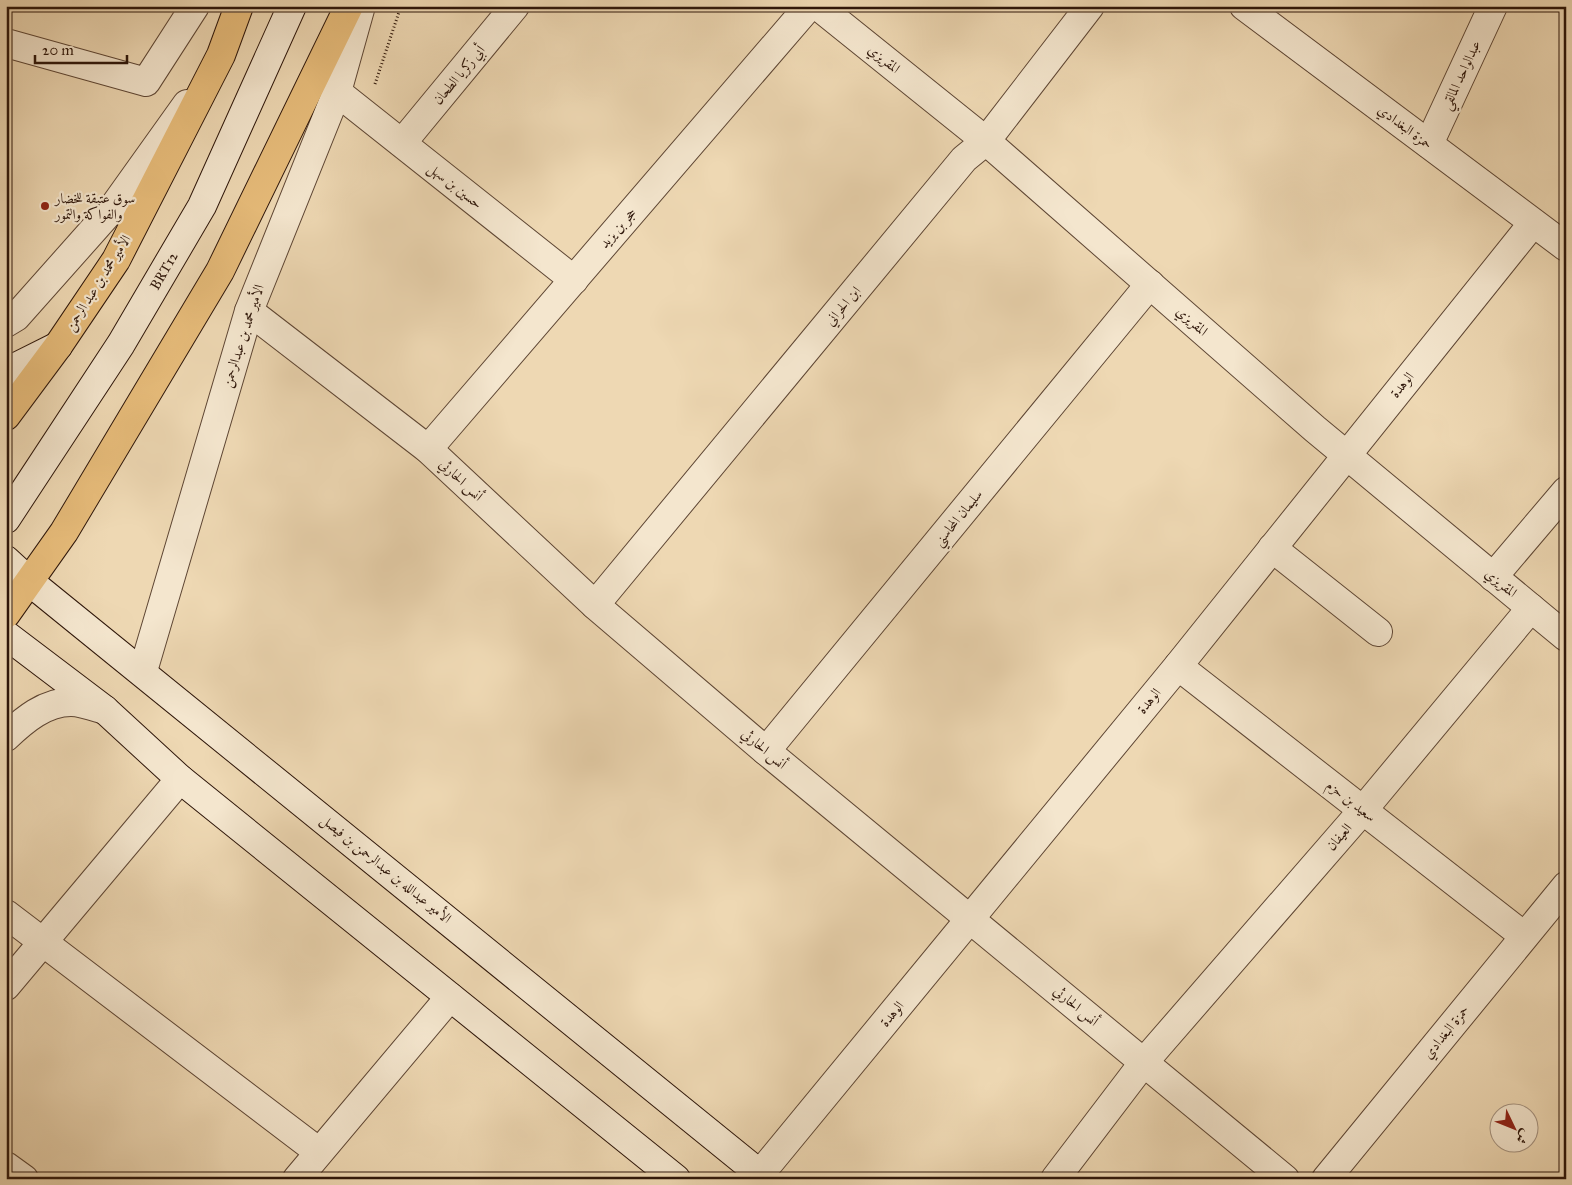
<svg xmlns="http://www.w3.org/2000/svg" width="1572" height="1185" viewBox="0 0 1572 1185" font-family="'IM FELL Great Primer',Amiri,serif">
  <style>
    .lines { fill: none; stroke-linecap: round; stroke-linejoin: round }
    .street-casing { stroke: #5e4634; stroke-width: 30 }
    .secondary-casing { stroke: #2e160a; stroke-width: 30 }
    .primary-casing { stroke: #2e160a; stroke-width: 30 }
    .path { stroke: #2e160a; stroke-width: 3; stroke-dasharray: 1 2.5; stroke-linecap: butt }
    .street { stroke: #f4e6ce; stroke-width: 28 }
    .secondary { stroke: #f4e6ce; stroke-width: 28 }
    .primary { stroke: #e7bc7a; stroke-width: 28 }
    .poi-dot { fill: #8f2418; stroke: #f4e6ce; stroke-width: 2 }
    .labels { text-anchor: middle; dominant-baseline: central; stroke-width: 4.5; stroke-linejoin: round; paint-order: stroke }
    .street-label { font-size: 14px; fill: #2e160a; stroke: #f4e6ce }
    .poi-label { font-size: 14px; fill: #2e160a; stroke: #f4e6ce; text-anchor: start }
  </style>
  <rect width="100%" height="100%" fill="#eed8b3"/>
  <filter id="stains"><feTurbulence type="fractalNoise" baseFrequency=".004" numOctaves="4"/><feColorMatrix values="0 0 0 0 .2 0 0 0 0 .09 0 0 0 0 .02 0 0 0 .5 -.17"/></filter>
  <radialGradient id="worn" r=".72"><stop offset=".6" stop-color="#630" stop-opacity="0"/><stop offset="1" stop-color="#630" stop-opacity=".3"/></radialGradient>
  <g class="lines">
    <defs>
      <g id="street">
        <polyline points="818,6 986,141 1315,429 1566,637"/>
        <polyline points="1244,6 1566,247"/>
        <polyline points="6,43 146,82 195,6"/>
        <polyline points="337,92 574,280"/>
        <polyline points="402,143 515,6"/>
        <polyline points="1429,144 1493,6"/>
        <polyline points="249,311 428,449 595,605 766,751 1285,1179"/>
        <polyline points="6,323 16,317 112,209 187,104"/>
        <polyline points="428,449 809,6"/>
        <polyline points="1272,548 1378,632"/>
        <polyline points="1493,577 1566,491"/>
        <polyline points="595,605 964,159 986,141 1090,6"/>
        <polyline points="1178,666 1524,936"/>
        <polyline points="143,671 249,311 337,92 361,6"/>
        <path d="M6 737C24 720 45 702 71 702 81 702 95 707 105 710"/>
        <polyline points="766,751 1150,284"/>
        <polyline points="6,914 319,1152"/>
        <polyline points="6,986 180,779"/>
        <polyline points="6,1166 24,1179"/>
        <polyline points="760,1174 1178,666 1533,223"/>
        <polyline points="297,1179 450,997"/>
        <polyline points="1055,1179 1144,1062 1363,810 1531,608"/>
        <polyline points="1326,1179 1566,886"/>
      </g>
      <g id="secondary">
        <polyline points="6,372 58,346"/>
        <polyline points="6,519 121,344 202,206 292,6"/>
        <polyline points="6,560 30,582 766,1179"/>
        <polyline points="6,635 105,710 180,779 676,1179"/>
      </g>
      <g id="primary">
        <polyline points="6,416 58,346 116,260 221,55 239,6"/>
        <polyline points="6,614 64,532 220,271 349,6"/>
      </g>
    </defs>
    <use href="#street" class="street-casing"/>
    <use href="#secondary" class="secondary-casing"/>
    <use href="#primary" class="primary-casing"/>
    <polyline class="path" points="375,84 401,6"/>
    <use href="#street" class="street"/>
    <use href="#secondary" class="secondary"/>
    <use href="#primary" class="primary"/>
  </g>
  <circle class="poi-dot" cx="45" cy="206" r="5"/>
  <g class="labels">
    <g class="street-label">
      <text transform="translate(884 59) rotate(39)">المقريزي</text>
      <text transform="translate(459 75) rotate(-50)">أبي زكريا الطحان</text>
      <text transform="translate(1461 75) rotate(-65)">عبدالواحد المالقي</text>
      <text transform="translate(1405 127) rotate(37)">حمزة البغدادي</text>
      <text transform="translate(455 186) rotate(38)">حسين بن سهل</text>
      <text transform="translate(618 228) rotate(-49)">حجر بن يزيد</text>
      <text transform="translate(164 271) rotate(-60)">BRT12</text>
      <text transform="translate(98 283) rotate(-58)">الأمير محمد بن عبد الرحمن</text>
      <text transform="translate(843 306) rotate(-50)">ابن الحراني</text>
      <text transform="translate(1192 321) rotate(41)">المقريزي</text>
      <text transform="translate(243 336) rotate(-72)">الأمير محمد بن عبدالرحمن</text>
      <text transform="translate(1402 385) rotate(-51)">الوهدة</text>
      <text transform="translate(461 480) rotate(43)">أنس الحارثي</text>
      <text transform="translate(958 518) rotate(-51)">سليمان المحاسني</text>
      <text transform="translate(1501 583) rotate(39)">المقريزي</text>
      <text transform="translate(1149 701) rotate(-51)">الوهدة</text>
      <text transform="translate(764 749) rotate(40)">أنس الحارثي</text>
      <text transform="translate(1351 801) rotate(38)">سعيد بن حزم</text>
      <text transform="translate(1339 837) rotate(-49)">العيفان</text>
      <text transform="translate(386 869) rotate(39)">الأمير عبدالله بن عبدالرحمن بن فيصل</text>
      <text transform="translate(1076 1006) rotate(40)">أنس الحارثي</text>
      <text transform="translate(892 1014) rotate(-50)">الوهدة</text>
      <text transform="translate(1446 1032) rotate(-51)">حمزة البغدادي</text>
    </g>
    <g class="poi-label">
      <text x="55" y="198">سوق عتيقة للخضار<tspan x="55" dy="16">والفواكة والتمور</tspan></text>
    </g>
  </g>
  <rect width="1572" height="1185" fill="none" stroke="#eed8b3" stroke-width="25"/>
  <rect x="8" y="8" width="1557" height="1170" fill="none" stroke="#2e160a" stroke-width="2.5"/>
  <rect x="12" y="12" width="1547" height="1160" fill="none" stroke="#2e160a"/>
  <g transform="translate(1514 1128) rotate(133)"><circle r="24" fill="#f4e6ce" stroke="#a59380"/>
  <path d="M0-4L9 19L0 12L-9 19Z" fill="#8f2418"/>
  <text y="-8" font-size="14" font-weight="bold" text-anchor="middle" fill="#2e160a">ش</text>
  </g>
  <path d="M35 55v8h92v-8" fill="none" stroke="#2e160a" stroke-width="2.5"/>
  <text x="42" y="55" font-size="15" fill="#2e160a" stroke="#f4e6ce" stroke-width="4" paint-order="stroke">20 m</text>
  <rect width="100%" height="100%" filter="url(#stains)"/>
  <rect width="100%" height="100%" fill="url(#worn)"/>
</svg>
